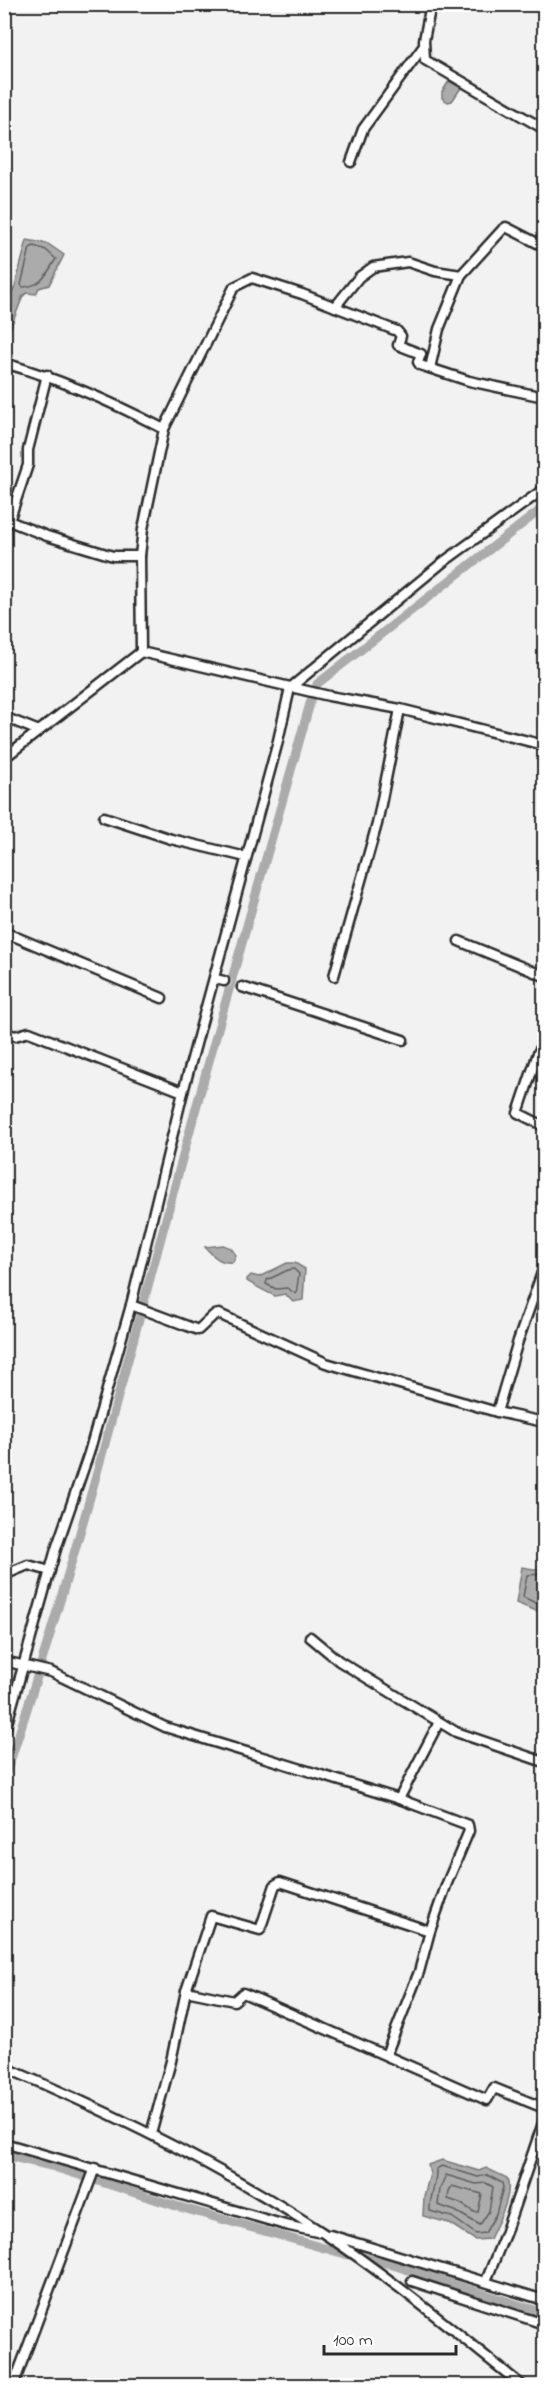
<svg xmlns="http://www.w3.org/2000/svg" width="549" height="2390" viewBox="0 0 549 2390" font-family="'Indie Flower',sans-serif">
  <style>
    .water { fill: #ababab; stroke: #787878; stroke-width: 1.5 }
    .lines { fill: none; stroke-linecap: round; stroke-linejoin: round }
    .shore { stroke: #5e5e5e; stroke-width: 1.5 }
    .canal { stroke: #ababab; stroke-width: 9 }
    .minor-tunnel { stroke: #cacaca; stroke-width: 8; stroke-dasharray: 8 4; stroke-linecap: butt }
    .minor-casing { stroke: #2b2b2b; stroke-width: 13 }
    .minor { stroke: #fff; stroke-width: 8 }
  </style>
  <rect width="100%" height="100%" fill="#f2f2f2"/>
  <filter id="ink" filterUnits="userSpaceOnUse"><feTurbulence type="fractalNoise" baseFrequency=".0167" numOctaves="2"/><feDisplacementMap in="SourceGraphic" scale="12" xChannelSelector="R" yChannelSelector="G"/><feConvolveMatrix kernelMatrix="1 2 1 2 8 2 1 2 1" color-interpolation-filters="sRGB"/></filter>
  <g filter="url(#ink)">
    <g class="water">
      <polygon points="449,81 461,88 452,101 448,102 442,98 442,92"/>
      <polygon points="27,240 48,244 64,255 49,285 39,288 36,294 27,293 23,296 10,329 5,325 5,310 15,286"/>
      <path d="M223 1245 231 1248 236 1255 233 1262C221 1264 213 1256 205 1247Z"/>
      <path d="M287 1263H295L305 1269 303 1300 293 1302 285 1294 275 1296C269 1293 250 1284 246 1280L251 1275 259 1277Z"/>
      <polygon points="543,1562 544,1562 544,1614 516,1603 522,1567 540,1570"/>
      <path d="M442 2160 479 2171 486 2168 507 2178C513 2197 498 2221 490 2239L475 2240 449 2223 423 2216 424 2196 430 2174 428 2165Z"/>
    </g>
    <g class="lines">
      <g class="shore">
        <path d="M34 246 46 250 56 259C46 274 43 286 23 287L21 285 30 248Z"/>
        <polygon points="294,1269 299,1274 296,1294 287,1288 276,1289 266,1284 267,1280 288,1270"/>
        <polyline points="544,1574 527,1575 523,1597 544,1607"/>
        <path d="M442 2166 478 2177 487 2175 502 2183 503 2187 496 2214 485 2233 476 2234 452 2217 430 2211C429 2197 437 2183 436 2169Z"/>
        <polygon points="446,2175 476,2184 486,2183 493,2187 489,2211 480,2225 455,2211 438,2205 440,2189"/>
        <polygon points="452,2186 482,2194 478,2212 474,2212 460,2203 448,2199 449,2191"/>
      </g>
      <g class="canal">
        <polyline points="317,684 544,507"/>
        <path d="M4 1780C70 1581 123 1379 177 1178 220 1018 266 859 311 700"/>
        <polyline points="4,2155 51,2166 176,2206 345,2254 380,2261 544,2313"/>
      </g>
      <polyline class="minor-tunnel" points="224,981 242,987"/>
      <defs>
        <g id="minor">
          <polyline points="431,4 424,40 425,60 544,129"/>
          <polyline points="351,162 363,129 423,47"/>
          <polyline points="335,307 359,277 373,267 408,262 435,271 461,275"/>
          <path d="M4 363C61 379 112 402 164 429L143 529 140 556 141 652 329 696 400 709 544 745"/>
          <polyline points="430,368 439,329 461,275 503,229 506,227 539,244 544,244"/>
          <polyline points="47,375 28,450 28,465 9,521 47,536 113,556 140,556"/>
          <polyline points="164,429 234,287 252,278 302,294 397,331 401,336 398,345 421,354 418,362 420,365 469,381 544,397"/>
          <polyline points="4,717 39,731"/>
          <polyline points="4,758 141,652"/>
          <polyline points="104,817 171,839 246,857"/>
          <polyline points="4,932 162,998"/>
          <polyline points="459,941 544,976"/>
          <polyline points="334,976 377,824 400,709"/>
          <polyline points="215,979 224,981"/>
          <polyline points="242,987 403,1040"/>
          <polyline points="4,1032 15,1036 29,1032 183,1092"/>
          <polyline points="544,1042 538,1053 518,1113 544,1126"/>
          <polyline points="131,1305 198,1330 214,1315 219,1314 326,1363 497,1412 544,1422"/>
          <polyline points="497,1412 518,1341 544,1267"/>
          <polyline points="4,1575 28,1565 50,1571"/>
          <polyline points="310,1637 339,1661 456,1732 544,1762"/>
          <polyline points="4,1661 51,1672 165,1727 399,1799 468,1825 469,1831 447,1883 430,1931 419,1972 386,2055"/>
          <polyline points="4,1734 56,1549 89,1453 131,1305 183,1092 277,745 290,688 442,563 544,489"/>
          <polyline points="399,1799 439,1722"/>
          <polyline points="543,1974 544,1975"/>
          <polyline points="186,1991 234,2001 243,1993 248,1995 487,2100 494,2088 544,2108"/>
          <path d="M4 2067C115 2114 223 2167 323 2233 393 2279 457 2334 523 2386"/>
          <polyline points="151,2134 171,2061 186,1991 211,1916 260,1930 275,1885 280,1882 430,1931"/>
          <polyline points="4,2143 285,2225 317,2232"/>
          <polyline points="330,2235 544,2300"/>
          <polyline points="412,2281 544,2324"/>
          <polyline points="486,2281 505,2234 544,2120"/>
          <polyline points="13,2386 95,2168"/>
        </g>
      </defs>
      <use href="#minor" class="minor-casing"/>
      <use href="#minor" class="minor"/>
    </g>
  </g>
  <rect width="549" height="2390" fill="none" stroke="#fff" stroke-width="24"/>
  <rect x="12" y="12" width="525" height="2366" fill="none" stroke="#2b2b2b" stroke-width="2" filter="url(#ink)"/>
  <path d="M324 2345v9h132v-9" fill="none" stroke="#2b2b2b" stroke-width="3"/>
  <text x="333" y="2345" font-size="18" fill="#2b2b2b" stroke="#ffffff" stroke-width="4.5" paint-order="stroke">100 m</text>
</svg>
